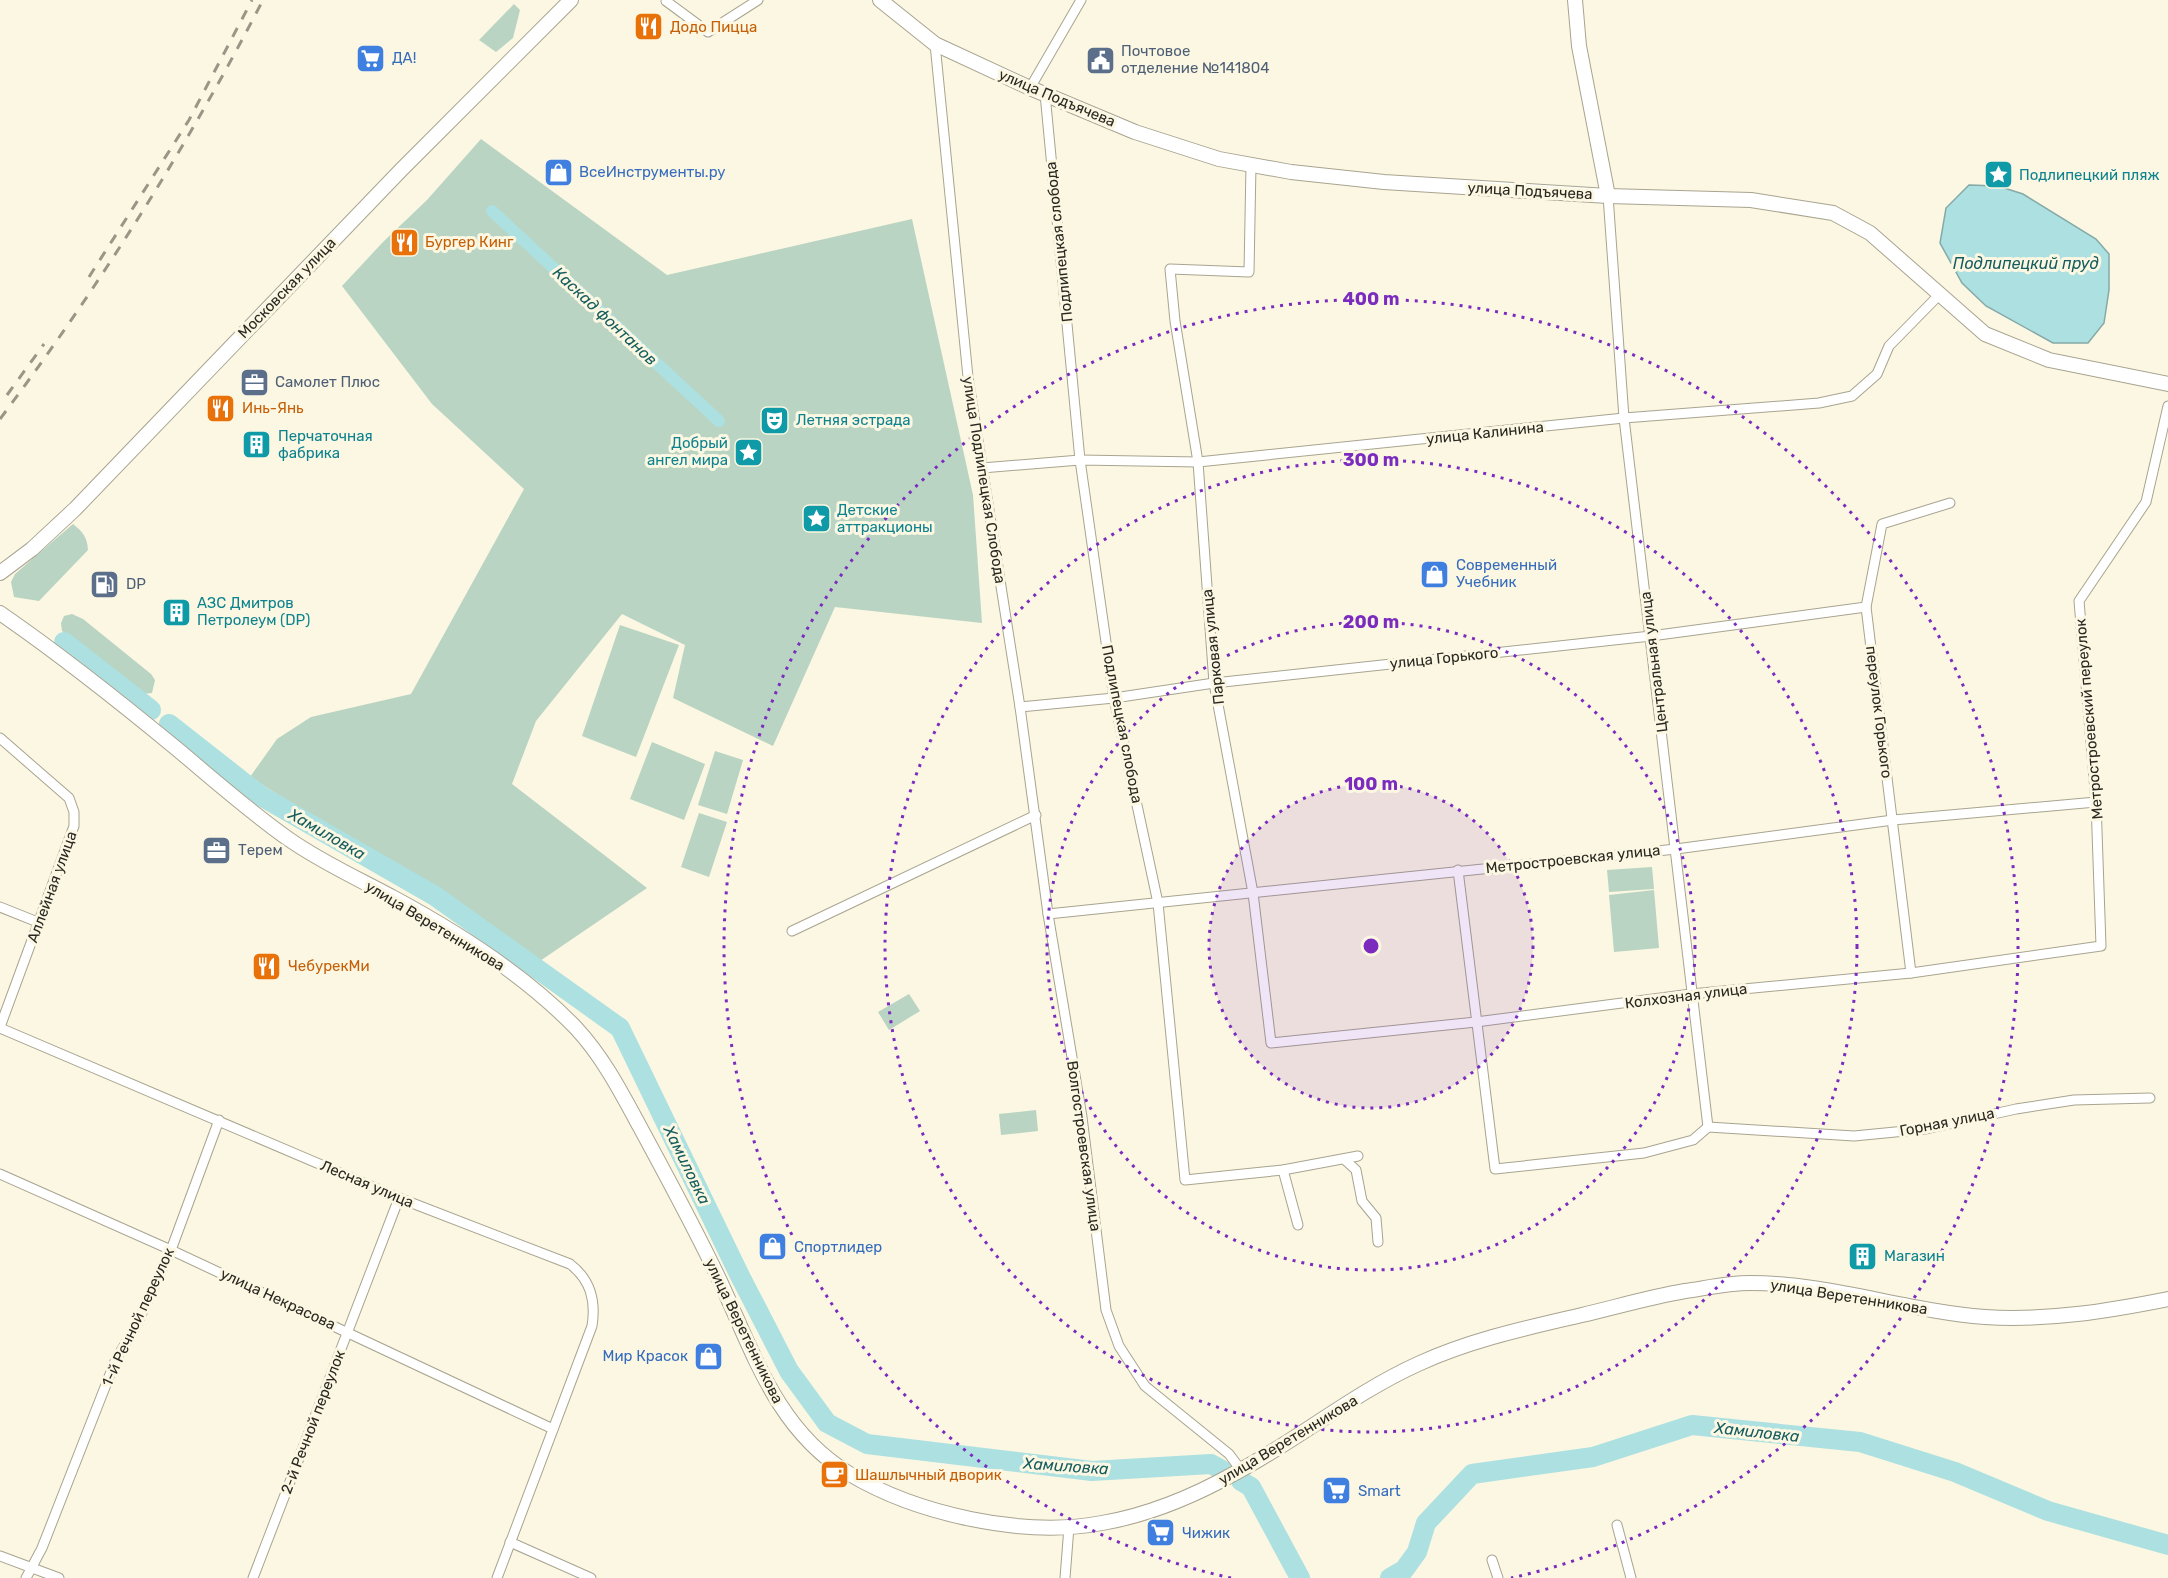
<svg xmlns="http://www.w3.org/2000/svg" width="2168" height="1578" viewBox="0 0 2168 1578" font-family="Rubik,sans-serif">
  <style>
    .green { fill: #b9d4c2 }
    .water { fill: #ace0e1; stroke: #85a9a7; stroke-width: 1.5 }
    .lines { fill: none; stroke-linecap: round; stroke-linejoin: round }
    .canal { stroke: #ace0e1; stroke-width: 12 }
    .river { stroke: #ace0e1; stroke-width: 20 }
    .street-casing { stroke: #a8a490; stroke-width: 11 }
    .secondary-casing { stroke: #a8a490; stroke-width: 16 }
    .street { stroke: #fff; stroke-width: 9 }
    .secondary { stroke: #fff; stroke-width: 14 }
    .rail { stroke: #999687; stroke-width: 3; stroke-dasharray: 10 10; stroke-linecap: butt }
    .ring { fill: none; stroke: #7b2cbf; stroke-width: 3; stroke-dasharray: 3 6 }
    .labels { text-anchor: middle; dominant-baseline: central; stroke-width: 6; stroke-linejoin: round; paint-order: stroke }
    .food-label { font-size: 15px; fill: #c56008; stroke: #fbf7e2; text-anchor: start }
    .service-label { font-size: 15px; fill: #4e5e75; stroke: #fbf7e2; text-anchor: start }
    .shop-label { font-size: 15px; fill: #366cbe; stroke: #fbf7e2; text-anchor: start }
    .street-label { font-size: 15px; fill: #2a2821; stroke: #fbf7e2 }
    .culture-label { font-size: 15px; fill: #0d838f; stroke: #fbf7e2; text-anchor: start }
    .water-label { font-size: 16px; font-style: italic; fill: #145c5e; stroke: #fbf7e2 }
    .centre { fill: #7b2cbf; stroke: #fbf7e2; stroke-width: 3 }
    .ring-label { font-size: 18px; text-anchor: middle; font-weight: bold; fill: #7b2cbf; stroke: #fbf7e2; stroke-width: 6; stroke-linejoin: round; paint-order: stroke }
  </style>
  <rect width="100%" height="100%" fill="#fbf7e2"/>
  <g class="green">
    <polygon points="514,4 520,10 513,38 496,52 479,40"/>
    <polygon points="481,139 667,275 912,219 973,495 982,623 835,607 773,746 673,698 685,645 622,614 536,721 512,784 647,888 537,963 382,860 250,777 277,739 311,717 411,694 524,489 432,404 342,286 383,242 427,200"/>
    <path d="M73 524C83 532 87 537 88 550L39 601 14 597 11 582 15 574Z"/>
    <polygon points="72,614 83,619 151,674 155,680 152,693 143,694 62,631 61,623 64,616"/>
    <polygon points="620,625 679,645 636,757 582,736"/>
    <polygon points="652,742 705,764 684,820 630,799"/>
    <polygon points="715,751 743,760 727,814 698,805"/>
    <polygon points="699,813 727,822 709,877 681,867"/>
    <polygon points="1652,867 1654,889 1609,892 1607,870"/>
    <polygon points="1654,890 1659,948 1614,952 1609,895"/>
    <polygon points="909,994 920,1011 889,1030 878,1012"/>
    <polygon points="1036,1110 1038,1131 1001,1135 999,1114"/>
  </g>
  <polygon class="water" points="1969,185 1998,186 2023,194 2096,239 2109,254 2109,290 2104,323 2088,343 2053,343 1986,306 1962,283 1940,243 1946,208"/>
  <g class="lines">
    <polyline class="canal" points="492,211 719,421"/>
    <g class="river">
      <polyline points="64,642 151,710"/>
      <polyline points="169,724 261,796 435,896 620,1028 740,1276 789,1371 827,1423 867,1444 1092,1471 1211,1464 1222,1470"/>
      <polyline points="1241,1481 1251,1487 1300,1578"/>
      <polyline points="1390,1578 1404,1570 1417,1552 1426,1523 1472,1474 1593,1457 1692,1425 1860,1442 1955,1472 2048,1511 2168,1545"/>
    </g>
    <defs>
      <g id="street">
        <polyline points="666,1 708,32 758,0"/>
        <polyline points="935,44 968,377 1020,707 1048,914 1082,1117 1106,1310 1119,1346 1145,1386 1229,1454 1241,1470"/>
        <polyline points="1030,88 1081,0"/>
        <polyline points="1045,94 1080,460 1114,698 1158,903 1185,1180 1283,1170 1358,1156"/>
        <polyline points="1251,165 1249,272 1170,269 1175,321 1198,462 1214,683 1253,893 1271,1043 1476,1022 1691,994 1911,973 2101,946 2096,802 2079,601 2146,502 2168,406"/>
        <polyline points="1608,196 1624,418 1708,1127"/>
        <polyline points="982,468 1080,460 1198,462 1624,418 1819,403 1852,396 1877,374 1889,346 1940,294"/>
        <polyline points="1020,707 1114,698 1214,683 1651,636 1866,607"/>
        <polyline points="0,738 69,798 74,812 74,826 0,1027"/>
        <polyline points="1458,870 1495,1169 1644,1153 1693,1140 1708,1127"/>
        <polyline points="0,907 40,923"/>
        <polyline points="1048,914 1676,849 1893,820 2096,802"/>
        <polyline points="792,931 1036,815"/>
        <polyline points="1911,973 1866,607 1882,524 1950,503"/>
        <path d="M0 1028 399 1198 570 1264C591 1280 596 1301 592 1326L497 1578"/>
        <polyline points="1708,1127 1854,1136 1926,1129 2016,1109 2074,1100 2150,1098"/>
        <polyline points="1344,1159 1356,1170 1362,1201 1376,1218 1378,1242"/>
        <polyline points="1283,1170 1298,1225"/>
        <polyline points="0,1174 171,1250 553,1429"/>
        <polyline points="1617,1525 1631,1578"/>
        <polyline points="510,1542 591,1578"/>
        <polyline points="0,1556 59,1578"/>
        <polyline points="1492,1560 1498,1578"/>
        <polyline points="26,1578 42,1548 116,1359 135,1328 171,1250 219,1120"/>
        <polyline points="253,1578 399,1198"/>
        <polyline points="1065,1578 1069,1527"/>
      </g>
      <g id="secondary">
        <polyline points="880,0 935,44 1030,88 1135,132 1219,159 1291,172 1384,182 1608,196 1751,200 1833,213 1870,233 1985,334 2049,360 2168,384"/>
        <polyline points="1575,0 1579,46 1608,196"/>
        <polyline points="0,573 32,549 75,509 402,169 571,0"/>
        <path d="M0 613C61 655 120 702 177 749 214 780 251 813 290 840 323 863 359 879 394 898 457 932 526 976 576 1028 603 1057 621 1092 640 1127 667 1177 695 1228 719 1279 753 1351 776 1429 848 1473 916 1514 1023 1538 1102 1523 1149 1515 1196 1495 1237 1472 1299 1439 1354 1393 1418 1364 1470 1340 1526 1328 1582 1315 1616 1307 1650 1297 1685 1291 1706 1288 1728 1283 1750 1283 1829 1283 1906 1311 1985 1317 2047 1321 2108 1311 2168 1299"/>
      </g>
    </defs>
    <use href="#street" class="street-casing"/>
    <use href="#secondary" class="secondary-casing"/>
    <use href="#street" class="street"/>
    <use href="#secondary" class="secondary"/>
    <g class="rail">
      <polyline points="89,277 189,120 252,0"/>
      <polyline points="7,395 44,344"/>
      <path d="M0 419C99 287 187 147 263 0"/>
    </g>
  </g>
  <circle cx="1371" cy="946" r="162" fill="#7b2cbf" fill-opacity=".12"/>
  <g class="ring">
    <circle cx="1371" cy="946" r="162"/>
    <circle cx="1371" cy="946" r="324"/>
    <circle cx="1371" cy="946" r="486"/>
    <path d="M1231 1578A647 647 0 1 1 1511 1578"/>
  </g>
  <defs>
    <symbol id="restaurant-square" viewBox="-11 -11 22 22"><rect x="-9" y="-9" width="18" height="18" rx="4" fill="#e8710a" stroke="#fbf7e2"/><path d="M-5-6h1v4h1v-4h1v4h1v-4h1v5L-1.5 .5V6h-2V.5L-5-1ZM5-6V6H3V1.5H1.5Q1.5-4 5-6Z" fill="#fff"/></symbol>
    <symbol id="supermarket-square" viewBox="-11 -11 22 22"><rect x="-9" y="-9" width="18" height="18" rx="4" fill="#3f7fe0" stroke="#fbf7e2"/><path d="M-6-5.5h2.5l.6 2H6L4.5 2H-2.5L-4.4-4H-6ZM-1.5 3.2a1.3 1.3 0 1 0 .1 0ZM3 3.2a1.3 1.3 0 1 0 .1 0Z" fill="#fff"/></symbol>
    <symbol id="civic-square" viewBox="-11 -11 22 22"><rect x="-9" y="-9" width="18" height="18" rx="4" fill="#5c6f8a" stroke="#fbf7e2"/><path d="M-.6-6.5H3V-4.5H.6V-3L4-1V1h2V6H-6V1h2V-1L-.6-3ZM-1.2 2.5V6h2.4V2.5Z" fill="#fff"/></symbol>
    <symbol id="shop-square" viewBox="-11 -11 22 22"><rect x="-9" y="-9" width="18" height="18" rx="4" fill="#3f7fe0" stroke="#fbf7e2"/><path d="M-5-2.5h2.3a2.7 3.5 0 0 1 5.4 0H5L5.5 6h-11ZM-1.5-2.5h3a1.5 2.3 0 0 0-3 0Z" fill="#fff"/></symbol>
    <symbol id="sight-square" viewBox="-11 -11 22 22"><rect x="-9" y="-9" width="18" height="18" rx="4" fill="#0f9aa8" stroke="#fbf7e2"/><path d="M0-6L1.8-2.2L6-1.7L2.9 1.2L3.7 5.4L0 3.3L-3.7 5.4L-2.9 1.2L-6-1.7L-1.8-2.2Z" fill="#fff"/></symbol>
    <symbol id="office-square" viewBox="-11 -11 22 22"><rect x="-9" y="-9" width="18" height="18" rx="4" fill="#5c6f8a" stroke="#fbf7e2"/><path d="M-6-3h4V-5.5h4V-3h4V5H-6ZM-1-4.5V-3h2v-1.5ZM-6 0V1H6V0Z" fill="#fff"/></symbol>
    <symbol id="theatre-square" viewBox="-11 -11 22 22"><rect x="-9" y="-9" width="18" height="18" rx="4" fill="#0f9aa8" stroke="#fbf7e2"/><path d="M-5-5.5Q0-4 5-5.5V0Q5 5 0 6Q-5 5-5 0ZM-3.3-2.5H-1v1.5H-3.3ZM1-2.5H3.3v1.5H1ZM-2.8 1Q0 5.5 2.8 1Z" fill="#fff"/></symbol>
    <symbol id="building-square" viewBox="-11 -11 22 22"><rect x="-9" y="-9" width="18" height="18" rx="4" fill="#0f9aa8" stroke="#fbf7e2"/><path d="M-4-6H4V6H1V3H-1V6H-4ZM-2.5-4.3h1.7v1.8h-1.7ZM.8-4.3h1.7v1.8H.8ZM-2.5-1h1.7V.8h-1.7ZM.8-1h1.7V.8H.8Z" fill="#fff"/></symbol>
    <symbol id="fuel-square" viewBox="-11 -11 22 22"><rect x="-9" y="-9" width="18" height="18" rx="4" fill="#5c6f8a" stroke="#fbf7e2"/><path d="M-5.5-6h7V0h2V4h1.3V-2.5L3-4.5l.8-.8L6-3V5H2.5V1h-1V6h-7ZM-4.2-4.7v3.2H.2V-4.7Z" fill="#fff"/></symbol>
    <symbol id="cafe-square" viewBox="-11 -11 22 22"><rect x="-9" y="-9" width="18" height="18" rx="4" fill="#e8710a" stroke="#fbf7e2"/><path d="M-5.5-4.5H6V0H3Q3 3.5 0 3.5H-2.5Q-5.5 3.5-5.5 0ZM3-3.2v2h1.7v-2ZM-6 4.5H4V6H-6Z" fill="#fff"/></symbol>
  </defs>
  <g fill-rule="evenodd">
    <use href="#restaurant-square" x="632" y="10" width="33" height="33"/>
    <use href="#supermarket-square" x="354" y="42" width="33" height="33"/>
    <use href="#civic-square" x="1084" y="44" width="33" height="33"/>
    <use href="#shop-square" x="542" y="156" width="33" height="33"/>
    <use href="#sight-square" x="1982" y="158" width="33" height="33"/>
    <use href="#restaurant-square" x="388" y="226" width="33" height="33"/>
    <use href="#office-square" x="238" y="366" width="33" height="33"/>
    <use href="#restaurant-square" x="204" y="392" width="33" height="33"/>
    <use href="#theatre-square" x="758" y="404" width="33" height="33"/>
    <use href="#building-square" x="240" y="428" width="33" height="33"/>
    <use href="#sight-square" x="732" y="436" width="33" height="33"/>
    <use href="#sight-square" x="800" y="502" width="33" height="33"/>
    <use href="#shop-square" x="1418" y="558" width="33" height="33"/>
    <use href="#fuel-square" x="88" y="568" width="33" height="33"/>
    <use href="#building-square" x="160" y="596" width="33" height="33"/>
    <use href="#office-square" x="200" y="834" width="33" height="33"/>
    <use href="#restaurant-square" x="250" y="950" width="33" height="33"/>
    <use href="#shop-square" x="756" y="1230" width="33" height="33"/>
    <use href="#building-square" x="1846" y="1240" width="33" height="33"/>
    <use href="#shop-square" x="692" y="1340" width="33" height="33"/>
    <use href="#cafe-square" x="818" y="1458" width="33" height="33"/>
    <use href="#supermarket-square" x="1320" y="1474" width="33" height="33"/>
    <use href="#supermarket-square" x="1144" y="1516" width="33" height="33"/>
  </g>
  <g class="labels">
    <g class="food-label">
      <text x="670" y="27">Додо Пицца</text>
      <text x="425" y="242">Бургер Кинг</text>
      <text x="242" y="408">Инь-Янь</text>
      <text x="288" y="966">ЧебурекМи</text>
      <text x="855" y="1475">Шашлычный дворик</text>
    </g>
    <g class="service-label">
      <text x="1121" y="51">Почтовое<tspan x="1121" dy="17">отделение №141804</tspan></text>
      <text x="275" y="382">Самолет Плюс</text>
      <text x="126" y="584">DP</text>
      <text x="238" y="850">Терем</text>
    </g>
    <g class="shop-label">
      <text x="392" y="58">ДА!</text>
      <text x="579" y="172">ВсеИнструменты.ру</text>
      <text x="1456" y="565">Современный<tspan x="1456" dy="17">Учебник</tspan></text>
      <text x="794" y="1247">Спортлидер</text>
      <text x="688" y="1356" text-anchor="end">Мир Красок</text>
      <text x="1358" y="1491">Smart</text>
      <text x="1182" y="1533">Чижик</text>
    </g>
    <g class="street-label">
      <text transform="translate(1057 98) rotate(23)">улица Подъячева</text>
      <text transform="translate(1530 191) rotate(3)">улица Подъячева</text>
      <text transform="translate(1059 242) rotate(-96)">Подлипецкая слобода</text>
      <text transform="translate(287 288) rotate(-46)">Московская улица</text>
      <text transform="translate(1485 433) rotate(-6)">улица Калинина</text>
      <text transform="translate(984 480) rotate(81)">улица Подлипецкая Слобода</text>
      <text transform="translate(1213 647) rotate(-96)">Парковая улица</text>
      <text transform="translate(1444 658) rotate(-6)">улица Горького</text>
      <text transform="translate(1654 662) rotate(-97)">Центральная улица</text>
      <text transform="translate(1879 712) rotate(83)">переулок Горького</text>
      <text transform="translate(2089 719) rotate(-95)">Метростроевский переулок</text>
      <text transform="translate(1122 724) rotate(79)">Подлипецкая слобода</text>
      <text transform="translate(1573 859) rotate(-6)">Метростроевская улица</text>
      <text transform="translate(52 887) rotate(-70)">Аллейная улица</text>
      <text transform="translate(435 926) rotate(31)">улица Веретенникова</text>
      <text transform="translate(1686 996) rotate(-7)">Колхозная улица</text>
      <text transform="translate(1947 1122) rotate(-11)">Горная улица</text>
      <text transform="translate(1084 1146) rotate(82)">Волгостроевская улица</text>
      <text transform="translate(367 1184) rotate(23)">Лесная улица</text>
      <text transform="translate(1849 1297) rotate(9)">улица Веретенникова</text>
      <text transform="translate(278 1299) rotate(25)">улица Некрасова</text>
      <text transform="translate(138 1317) rotate(-65)">1-й Речной переулок</text>
      <text transform="translate(744 1331) rotate(64)">улица Веретенникова</text>
      <text transform="translate(313 1422) rotate(-69)">2-й Речной переулок</text>
      <text transform="translate(1288 1440) rotate(-31)">улица Веретенникова</text>
    </g>
    <g class="culture-label">
      <text x="2019" y="175">Подлипецкий пляж</text>
      <text x="796" y="420">Летняя эстрада</text>
      <text x="278" y="436">Перчаточная<tspan x="278" dy="17">фабрика</tspan></text>
      <text x="728" y="443" text-anchor="end">Добрый<tspan x="728" dy="17">ангел мира</tspan></text>
      <text x="837" y="510">Детские<tspan x="837" dy="17">аттракционы</tspan></text>
      <text x="197" y="603">АЗС Дмитров<tspan x="197" dy="17">Петролеум (DP)</tspan></text>
      <text x="1884" y="1256">Магазин</text>
    </g>
    <g class="water-label">
      <text x="2026" y="263">Подлипецкий пруд</text>
      <text transform="translate(605 316) rotate(43)">Каскад фонтанов</text>
      <text transform="translate(327 834) rotate(30)">Хамиловка</text>
      <text transform="translate(687 1165) rotate(64)">Хамиловка</text>
      <text transform="translate(1757 1432) rotate(6)">Хамиловка</text>
      <text transform="translate(1066 1466) rotate(4)">Хамиловка</text>
    </g>
  </g>
  <circle cx="1371" cy="946" r="9" class="centre"/>
  <g class="ring-label">
    <text x="1371" y="305">400 m</text>
    <text x="1371" y="466">300 m</text>
    <text x="1371" y="628">200 m</text>
    <text x="1371" y="790">100 m</text>
  </g>
</svg>
